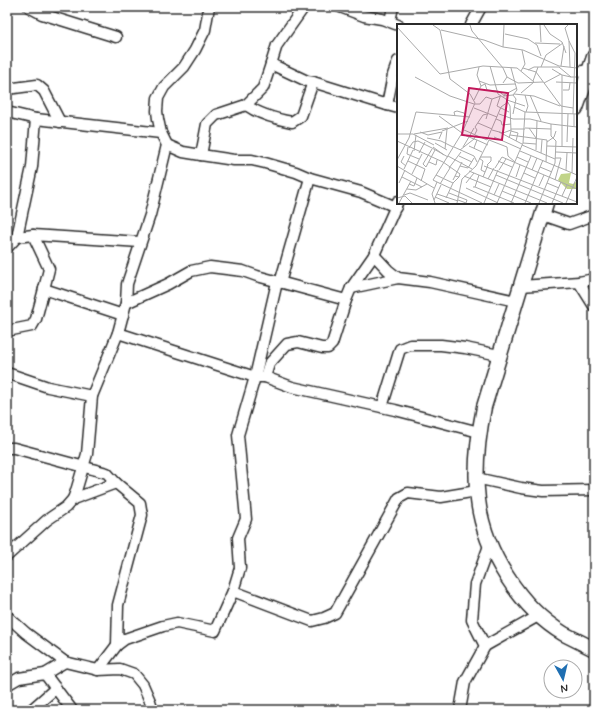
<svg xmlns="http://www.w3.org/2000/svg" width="601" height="717" viewBox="0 0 601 717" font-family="Mynerve,sans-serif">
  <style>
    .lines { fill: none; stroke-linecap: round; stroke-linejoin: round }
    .minor-casing { stroke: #2b2b2b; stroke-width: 13 }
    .secondary-casing { stroke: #2b2b2b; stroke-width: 17 }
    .minor { stroke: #fff; stroke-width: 10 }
    .secondary { stroke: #fff; stroke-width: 14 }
    .inset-road { fill: none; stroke: #aaa; stroke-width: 1 }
    .view { fill: #c2185b; fill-opacity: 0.15; stroke: #c2185b; stroke-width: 2 }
    .inset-edge { fill: none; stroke: #2b2b2b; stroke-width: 2 }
  </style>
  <rect width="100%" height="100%" fill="#fff"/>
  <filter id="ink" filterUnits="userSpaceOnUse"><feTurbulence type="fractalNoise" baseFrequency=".025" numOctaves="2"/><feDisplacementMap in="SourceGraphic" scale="8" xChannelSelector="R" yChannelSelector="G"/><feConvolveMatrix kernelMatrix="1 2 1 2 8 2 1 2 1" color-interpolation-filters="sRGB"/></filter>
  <g filter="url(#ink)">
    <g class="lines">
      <defs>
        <g id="minor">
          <polyline points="29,7 42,14 116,37"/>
          <polyline points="304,7 277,45 271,64 307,81 313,82"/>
          <polyline points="340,7 364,16 382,19 398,25"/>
          <polyline points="390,21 393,7"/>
          <polyline points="471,25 481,7"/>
          <polyline points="398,61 393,75 387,105 398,108"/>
          <polyline points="576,72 590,70"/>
          <polyline points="7,89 37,85 44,91 60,122"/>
          <path d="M246 105C260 115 276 119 292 122L301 116 313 82 387 105"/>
          <polyline points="7,112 36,119 161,133"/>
          <polyline points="167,145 183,152 201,155 234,160 252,160 265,163 296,172 310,178 361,192 396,207"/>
          <polyline points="201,155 207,124 216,115 246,105 263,88 271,64"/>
          <polyline points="543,215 569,224 594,215"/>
          <polyline points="33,235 140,242"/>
          <polyline points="17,237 32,167 36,119"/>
          <polyline points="7,248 17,237 33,235 49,269 44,289 123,315"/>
          <polyline points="374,255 388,270 398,278 430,282 516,301"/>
          <polyline points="579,282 594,306"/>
          <polyline points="280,283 310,178"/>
          <polyline points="521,286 579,282 594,279"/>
          <polyline points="351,288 398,278"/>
          <polyline points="126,303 168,284 191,271 210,267 243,271 257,276 346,300"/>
          <polyline points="7,331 32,326 36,319 44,289"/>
          <polyline points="118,333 255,377 265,377 292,387 395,410 479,432"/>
          <polyline points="7,373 48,387 92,396"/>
          <polyline points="265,377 269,364 287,344 298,342 322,348 328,348 332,344 346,300 351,288 374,255 398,201"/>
          <polyline points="382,407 400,349 410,345 441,345 465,348 499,355"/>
          <polyline points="7,448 14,448 107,473 116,483 140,503 142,515 118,605 117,645"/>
          <polyline points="476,478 521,488 543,491 594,490"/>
          <polyline points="73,499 116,483"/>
          <polyline points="7,556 47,520 66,507 73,499 76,491 87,454 92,396 118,333 126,303 127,284 150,215 167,145 161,133 158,119 157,111 158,98 164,87 184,67 195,50 205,30 209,7"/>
          <polyline points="233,591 312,621 324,618 335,613 399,498 408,493 441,497 477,491"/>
          <polyline points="7,616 26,633 65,662 98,670 120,669 134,674 143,685 150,701 153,710"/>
          <polyline points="485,646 540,615"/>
          <polyline points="98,670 117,645 125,639 163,626 177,623 215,631 233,591 240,568 238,538 246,519 238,435 255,377 277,282"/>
          <polyline points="45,674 72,710"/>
          <polyline points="7,685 19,678 45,674 65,662"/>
          <polyline points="31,710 56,688"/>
          <polyline points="460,710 465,682 485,646 472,620 475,584 490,543"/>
        </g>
        <g id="secondary">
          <polyline points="576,108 594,57"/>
          <path d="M546 203 484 407C478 437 474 469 478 500 484 551 520 608 564 634 574 639 584 644 594 649"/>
        </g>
      </defs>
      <use href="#minor" class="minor-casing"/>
      <use href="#secondary" class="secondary-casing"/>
      <use href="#minor" class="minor"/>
      <use href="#secondary" class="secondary"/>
    </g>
  </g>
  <g transform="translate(397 24)">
    <rect width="180" height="180" fill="#fff"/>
    <path d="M174 149 172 159 176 160 180 157V165H170L161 156 164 150Z" fill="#c1d489"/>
    <path class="inset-road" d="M36 1 43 6 53 55 73 70 78 79 65 109 36 156 40 158 35 170 38 179M73 1 75 7 106 44 110 53 106 59M143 1 144 18M147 1 153 10 165 18 169 29M171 1 168 4 172 17 173 43M0 3 43 50 86 42 120 44 137 58 124 69M44 6 87 16 106 23 126 26 162 42 180 44M108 10 131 15 140 21 144 32M172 17 178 29 176 90M138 19 163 20M106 23 107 1M93 42 101 70 109 75 113 82 114 107 112 114M164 42 167 22M144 43 149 31 166 19M162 43 174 53H180M126 44 139 48 164 82 176 84M155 45 165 51 174 53M131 46 137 43H162M124 47 128 40 125 26M18 53 53 72 77 80M110 53 121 59 146 58M82 57 93 61 118 60M136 57 141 43M159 58 180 59M147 59 164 50M84 62 88 60 90 66 101 67 108 72M166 66H172L173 59M117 70 137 72 163 82M107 71 120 64M128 71 131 82 129 88M133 71 144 97M106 72 116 71 120 66 114 44M103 73 100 82 112 88M77 76 84 62 80 51 82 43M110 76 128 82M78 80H83L89 73 95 75M117 83 128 88 180 90M77 84 100 93M102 90 116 95H133L154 100V112L159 117 158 139 142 179M116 90 119 75 116 71M42 92 65 109M58 92 57 88 60 87 67 89 69 92M89 95 95 75 104 72M99 95 104 97 105 101 114 100M81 99 95 105M154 100 180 103M177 103V90M128 104 154 105M132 104 139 114M114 105H128M67 106 90 116M95 106 106 109 114 106M45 107 71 97M114 107 121 109 119 117M23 108 31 111 45 108 42 115M102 108 125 120M0 110H16L37 121M17 110 51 104M65 110 72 113 77 104M78 110 80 106 78 103 86 91 90 90M113 111 150 116 149 138M97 113 124 125M30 114 44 117 56 123M90 116 104 83 111 78M0 117 46 138 63 150 62 153 58 152M150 118 157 113 159 107M170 118 171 90M38 119 50 126M126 119 139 120M125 121 158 135M72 122 85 128M150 122 180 123M11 123 10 130 22 135M36 123 47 131M57 123 77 132 80 138M66 123 72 113 77 115 79 111M165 123V51M12 124 16 118 21 117 35 124M35 124 51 133M77 124 80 116 91 121M48 125 50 105M63 126 77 115 80 116M139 126 140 97M17 127 19 111M123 127 180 151M159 128 180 129M22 129 28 118M144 129 145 116M7 132 4 138 9 142M51 132 75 145M62 132 75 138M83 133H94V137L90 141M120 133 131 138M82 134 86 137 84 146 88 148M158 134H164L158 156M0 136 12 114 19 88 73 93M11 137 28 145 24 157M101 137 115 143M32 138 39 141 40 136M0 142 37 164M63 142 71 144 77 134M87 142 180 178M29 143 26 140 35 125M29 143 38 126M143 143 155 148M52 144 64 128M98 144 105 133 180 165M7 145 16 126M102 146 109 135M135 146 140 134M169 146 170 129M72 147 150 179M127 149 138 154M175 149 176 114M15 150 25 130M39 151 56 159 62 153M99 151 166 179M67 152 94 163M5 153 25 163M86 153 91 141M119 153 123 141M91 155 97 144M56 156 65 138M40 158 85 179M2 159 8 146M69 159 77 149M150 159 162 164M12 160 17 162 20 154M43 160 53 144M142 162 147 151M76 163H78L82 151M78 163 117 179M69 164 101 179M10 165 19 166 30 160M105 167 134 179M52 169 70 176 69 179 61 176M40 170 61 177M7 171 13 169 31 176M97 171 102 160M165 172 170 161M38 173 52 179M0 174 8 172 15 179M49 174 56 159M37 176 44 161M2 179 14 157M60 179 65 155 79 142 92 116 110 123 111 132 118 138M87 179 101 146M100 179 126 119 128 88M114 179 134 132M128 179 146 136M155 179 164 158M169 179 180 153"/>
    <path class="view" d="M72 64 111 69 105 116 65 111Z"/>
    <rect width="180" height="180" class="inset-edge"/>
  </g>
  <rect width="601" height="717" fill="none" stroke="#fff" stroke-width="24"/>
  <rect x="12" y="12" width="577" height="693" fill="none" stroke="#2b2b2b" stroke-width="1.5" filter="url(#ink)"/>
  <g transform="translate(563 679) rotate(172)"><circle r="19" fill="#ffffff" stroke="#aaaaaa"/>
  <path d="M0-3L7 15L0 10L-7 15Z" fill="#1f6fb2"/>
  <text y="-6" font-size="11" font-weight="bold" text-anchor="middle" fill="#2b2b2b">N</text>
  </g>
</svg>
